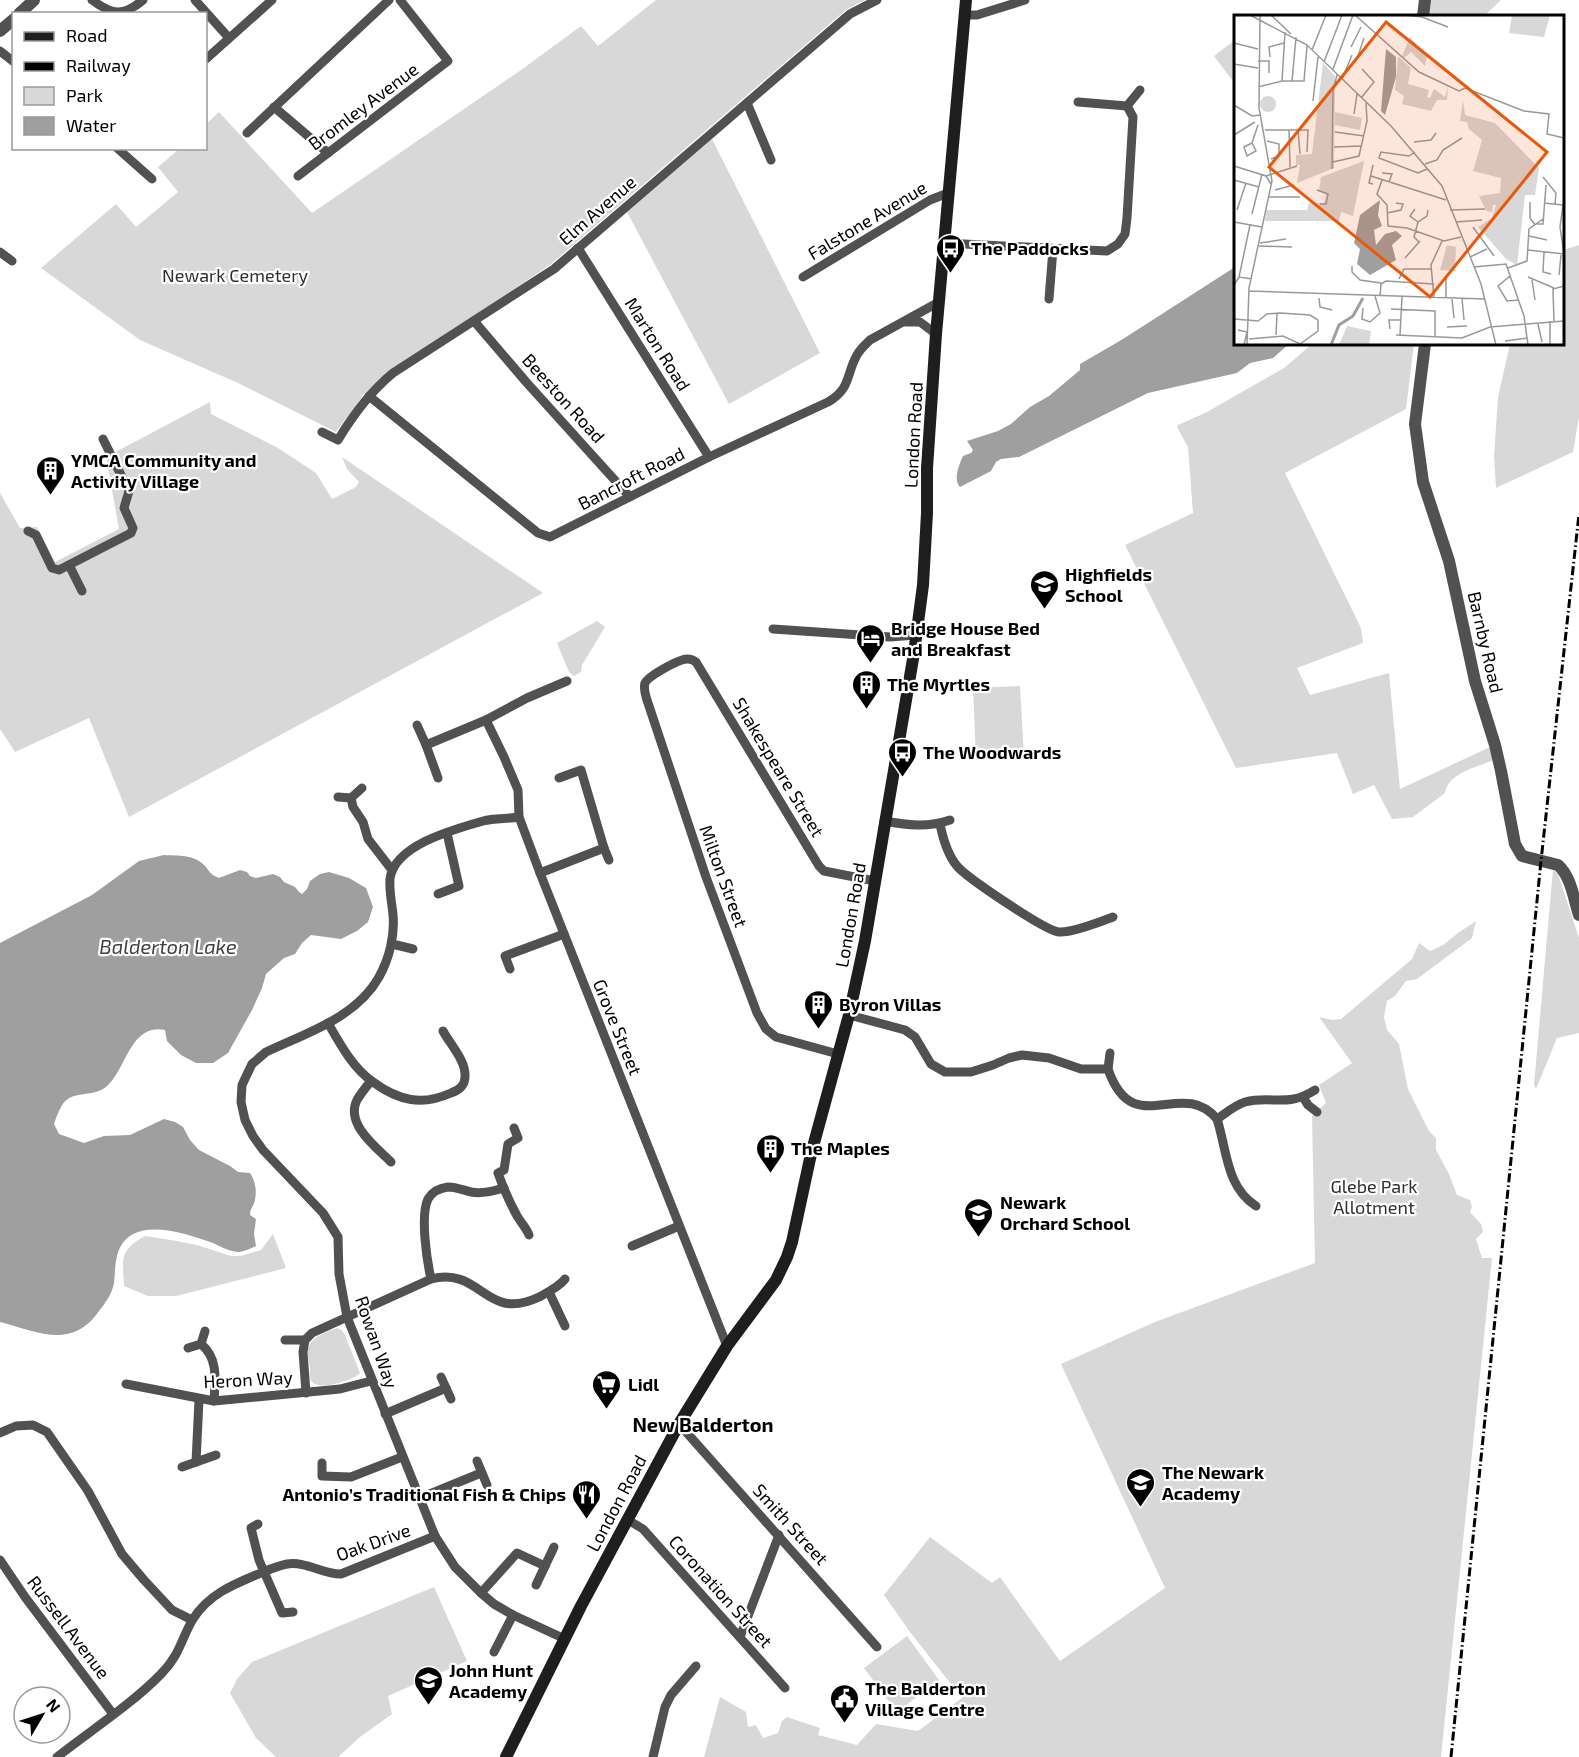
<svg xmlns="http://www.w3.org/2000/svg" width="1579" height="1757" viewBox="0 0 1579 1757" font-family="'Exo 2',sans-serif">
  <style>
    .green { fill: #d8d8d8 }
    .water { fill: #9f9f9f }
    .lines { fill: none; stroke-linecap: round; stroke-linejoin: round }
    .minor { stroke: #515151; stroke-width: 9 }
    .tertiary { stroke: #515151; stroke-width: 12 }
    .secondary { stroke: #1e1e1e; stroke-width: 12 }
    .rail { stroke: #000; stroke-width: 3; stroke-dasharray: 9 3 1.5 3; stroke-linecap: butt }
    .labels { text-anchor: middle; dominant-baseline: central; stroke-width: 4.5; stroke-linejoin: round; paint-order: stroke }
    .street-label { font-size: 18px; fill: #000; stroke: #fff }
    .poi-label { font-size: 18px; font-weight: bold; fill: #000; stroke: #fff; text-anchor: start }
    .park-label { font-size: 18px; fill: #2f2f2f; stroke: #fff }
    .water-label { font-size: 20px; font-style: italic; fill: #404040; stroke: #fff }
    .neighbourhood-label { font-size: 20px; font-weight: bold; fill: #000; stroke: #fff }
    .inset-river { fill: none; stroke: #9f9f9f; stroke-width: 3 }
    .inset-road { fill: none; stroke: #999; stroke-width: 1.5 }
    .view { fill: #e8590c; fill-opacity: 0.15; stroke: #e8590c; stroke-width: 3 }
    .inset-edge { fill: none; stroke: #000; stroke-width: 3 }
  </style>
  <rect width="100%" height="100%" fill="#fff"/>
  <g class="green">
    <polygon points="656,0 865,0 847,9 551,264 391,373 364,394 336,432 238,383 140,340 41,268 116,204 136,227 178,192 158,167 179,149 206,148 206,124 219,112 312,213 521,70 581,26 598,46"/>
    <polygon points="1431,0 1501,0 1484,16 1428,16"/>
    <polygon points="1235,40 1235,84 1214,56"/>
    <polygon points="712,139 820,353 729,404 627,212"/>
    <polygon points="1579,245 1579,417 1573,452 1496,488 1494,456 1498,397 1510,344 1562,344 1563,250"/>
    <path d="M1312 344H1414L1406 409 1285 473 1361 628 1363 643 1297 668 1310 695 1389 673 1400 789 1490 747 1494 760C1477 767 1448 773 1445 793L1413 817 1392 819 1374 785 1353 794 1337 753 1236 768 1125 545 1193 513 1188 447 1177 427 1178 425 1205 413 1284 368Z"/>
    <polygon points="210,402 211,414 278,448 316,473 332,499 356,487 359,482 347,469 342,457 543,593 129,817 89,718 15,752 0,729 0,493 20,528 37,527 55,562 119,529 106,457"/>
    <polygon points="597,621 605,627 582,665 581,672 574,676 569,672 557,643"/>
    <polygon points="1020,686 1024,756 976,759 973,688"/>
    <polygon points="1553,869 1558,874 1579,938 1579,1033 1557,1038 1536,1089 1534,1085"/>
    <polygon points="1476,921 1472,938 1417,979 1406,981 1395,996 1387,1001 1384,1017 1387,1030 1399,1044 1408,1089 1429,1131 1436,1138 1436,1150 1449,1174 1457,1195 1470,1200 1472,1207 1470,1212 1481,1224 1483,1232 1476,1239 1482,1258 1492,1258 1441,1757 704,1757 720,1697 746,1712 748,1727 756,1725 763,1738 778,1733 782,1721 787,1717 820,1728 818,1735 857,1745 876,1724 918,1731 962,1698 910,1632 884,1595 930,1537 992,1583 1000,1577 1060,1661 1165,1588 1061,1364 1155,1322 1315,1263 1312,1116 1326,1103 1319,1085 1352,1063 1319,1017 1332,1020 1341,1019 1412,959 1419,943 1430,951 1443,945 1458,933"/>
    <path d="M273 1234 286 1268 176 1296H148L124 1286C123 1260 118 1251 145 1236L171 1240 197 1245 231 1256H240L261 1250Z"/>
    <path d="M337 1328 342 1330 345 1335 360 1373C354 1380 319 1391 312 1382 309 1379 310 1372 310 1368 309 1363 307 1354 308 1349 312 1336 326 1332 337 1328Z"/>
    <polygon points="434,1587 467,1661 388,1696 392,1714 360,1737 338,1757 276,1757 256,1738 230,1693 237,1679 252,1662"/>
    <polygon points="907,1636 939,1680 897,1712 864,1668"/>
  </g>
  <g class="water">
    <path d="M1235 267 1236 344H1289L1273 358 1250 363 1237 373 1148 393 1019 457 1001 459 996 462 991 471 960 487C953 479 959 465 963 456L971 453 973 450 967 441 998 431 1011 424 1030 407 1049 396 1080 370V364L1123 339Z"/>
    <path d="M164 855C178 856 193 854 204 865 210 871 209 874 219 878L240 870 247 872 250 876 256 878 273 874 280 877 284 882 295 887 299 892 302 894 307 889 310 881 320 874 329 872 349 878 366 888 373 907 368 922 357 931 341 939 311 935 302 943 295 954 284 958 266 974 262 988 252 1010 228 1053 213 1063H196L181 1055 167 1041 165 1030C130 1023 127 1069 106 1087 92 1098 70 1089 61 1107 58 1112 56 1118 54 1124L59 1134 84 1143 104 1136 130 1135 164 1119 175 1122 183 1127 190 1140 199 1150 230 1166 238 1172 250 1173C255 1180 257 1190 255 1200 254 1206 250 1208 250 1215L256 1219 254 1234 256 1246C250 1249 245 1251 239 1252 230 1252 220 1246 213 1243 190 1235 155 1223 133 1234 114 1245 116 1265 114 1283 112 1294 106 1302 99 1311 72 1350 38 1332 0 1322V943L92 895 139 861Z"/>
  </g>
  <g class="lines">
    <g class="minor">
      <path d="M92 0C112 15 123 17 143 0"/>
      <polyline points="195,0 229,38"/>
      <polyline points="964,15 977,15 1025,0"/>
      <polyline points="0,51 14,62"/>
      <polyline points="206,59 272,0"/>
      <polyline points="1078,102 1127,106"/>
      <polyline points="747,103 771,160"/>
      <polyline points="274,107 328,153"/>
      <polyline points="247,133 389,0"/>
      <polyline points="117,148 152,179"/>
      <polyline points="298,176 448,61 400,0"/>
      <polyline points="944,243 1107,251 1118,244 1125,234 1127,218 1133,117 1127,106 1140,90"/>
      <polyline points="578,248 709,457"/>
      <polyline points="0,252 12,261"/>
      <polyline points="803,277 930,200 948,193"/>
      <polyline points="1049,299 1053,249"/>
      <polyline points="474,321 527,383 630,497"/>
      <polyline points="906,322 920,322 936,334"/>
      <path d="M369 396 538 533 550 537 709 457 828 402C851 389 846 374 857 355 860 349 865 345 870 340L939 302"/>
      <path d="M322 432 338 440C353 415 370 392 393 373L554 269 850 14 877 0"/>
      <polyline points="28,531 36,535 52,568 59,570 131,533 133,528 124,508 129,491 103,439"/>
      <polyline points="69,565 82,591"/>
      <polyline points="773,629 890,637 916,635"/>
      <polyline points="486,720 504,757 518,790 519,817 540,873 727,1346"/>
      <polyline points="417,725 426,745"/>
      <polyline points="438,778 426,745 486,720 527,698 567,681"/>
      <polyline points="338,797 351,798 362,788"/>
      <polyline points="351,798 353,807 363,822 368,839 392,870"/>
      <path d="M519 817C508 819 494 818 483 821 455 829 394 845 390 879 389 891 392 903 393 915 395 936 389 959 379 977 356 1018 306 1033 266 1052L252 1064 242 1085 241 1102 245 1120 253 1136 263 1150 323 1213 338 1237 339 1274 347 1317 435 1536 455 1567 481 1593 494 1604 513 1615 565 1639"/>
      <path d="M884 821C907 825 927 828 950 820"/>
      <path d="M940 824C943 839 947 854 957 866 967 878 1046 931 1059 932 1072 933 1100 922 1113 917"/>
      <polyline points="604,848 609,860"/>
      <polyline points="540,873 604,848 581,770 559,778"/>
      <polyline points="438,894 459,886 447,833"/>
      <polyline points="392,944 413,949"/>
      <polyline points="510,969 505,956 564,934"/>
      <path d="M849 1015 905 1030 915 1037 931 1064 945 1072H971L993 1065 1009 1058 1022 1055 1049 1058 1081 1069H1108C1133 1142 1181 1076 1217 1119 1227 1150 1226 1187 1256 1206"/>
      <path d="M328 1023C340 1044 353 1068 373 1082 399 1101 422 1106 451 1093 459 1090 465 1086 465 1076 466 1061 450 1044 443 1031"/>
      <path d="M838 1054 776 1037 766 1029 757 1013 706 877 648 703C646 697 643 689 645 683 648 676 675 662 682 660 688 658 692 659 696 662L819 866 824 871 875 881"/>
      <polyline points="1108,1069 1110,1053"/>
      <path d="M371 1081C366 1087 361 1093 357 1100 345 1124 376 1147 391 1162"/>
      <polyline points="1303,1097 1308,1105 1317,1112"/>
      <path d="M1217 1119C1226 1113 1235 1105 1245 1102 1272 1095 1287 1108 1315 1090"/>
      <path d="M514 1128 518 1138 508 1144 504 1170 498 1173C503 1187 509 1201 516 1214 520 1222 526 1227 529 1235"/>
      <polyline points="632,1246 679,1226"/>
      <path d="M431 1279C427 1261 420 1216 428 1199 432 1192 440 1188 448 1187 456 1187 463 1190 471 1192 482 1194 493 1191 504 1188"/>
      <polyline points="549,1292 565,1326"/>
      <polyline points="285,1340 305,1340"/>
      <polyline points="201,1344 205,1331"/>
      <path d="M188 1348 201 1344C219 1359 215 1381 214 1401"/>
      <polyline points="441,1377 451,1399"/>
      <polyline points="126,1384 214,1401 340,1389 371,1381"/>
      <path d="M306 1393 303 1352 305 1340 312 1333 431 1279C482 1266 485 1323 539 1297 548 1292 559 1287 565 1279"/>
      <polyline points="385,1414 446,1388"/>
      <polyline points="679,1424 877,1647"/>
      <polyline points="0,1433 16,1426 33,1425 47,1432 88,1491 122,1554 144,1580 172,1610 192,1620"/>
      <polyline points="477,1461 487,1485"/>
      <polyline points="196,1462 199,1400"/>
      <polyline points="322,1463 322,1476 351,1477 402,1457"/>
      <polyline points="182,1467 216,1455"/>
      <polyline points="420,1498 481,1473"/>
      <polyline points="628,1520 643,1529 785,1688"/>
      <polyline points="258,1524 251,1528 259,1560 282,1613 293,1612"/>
      <polyline points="0,1560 25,1597 113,1714"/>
      <polyline points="536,1585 554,1547"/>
      <polyline points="481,1593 517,1553 545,1566"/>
      <polyline points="740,1637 779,1535"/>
      <polyline points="494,1652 513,1615"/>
      <path d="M57 1757C90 1731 132 1704 161 1674 180 1655 181 1639 193 1619 208 1595 232 1585 256 1575 266 1571 276 1566 287 1564 306 1561 322 1574 341 1574L435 1536"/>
      <polyline points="653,1757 665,1707 671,1695 696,1666"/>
    </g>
    <g class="tertiary">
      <polyline points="19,14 34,0"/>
      <polyline points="1423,16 1425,0"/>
      <polyline points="0,31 14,19"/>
      <path d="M1425 344 1415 424 1423 482 1449 561 1475 681 1495 745 1501 771 1515 844 1522 856 1558 865C1571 876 1574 900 1579 915"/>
    </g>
    <polyline class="secondary" points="506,1757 581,1606 679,1424 727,1346 776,1280 787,1257 792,1242 811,1154 849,1015 865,941 914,653 923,585 927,513 927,468 936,334 966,0"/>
    <polyline class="rail" points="1451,1757 1541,861 1579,514"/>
  </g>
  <defs>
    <symbol id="bus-pin" viewBox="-11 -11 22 30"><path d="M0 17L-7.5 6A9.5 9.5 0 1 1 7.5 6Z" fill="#000" stroke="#fff"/><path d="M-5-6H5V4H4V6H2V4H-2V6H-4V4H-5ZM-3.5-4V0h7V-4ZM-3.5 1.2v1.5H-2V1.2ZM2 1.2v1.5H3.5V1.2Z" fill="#fff"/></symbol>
    <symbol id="building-pin" viewBox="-11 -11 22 30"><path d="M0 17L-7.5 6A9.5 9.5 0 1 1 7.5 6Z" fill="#000" stroke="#fff"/><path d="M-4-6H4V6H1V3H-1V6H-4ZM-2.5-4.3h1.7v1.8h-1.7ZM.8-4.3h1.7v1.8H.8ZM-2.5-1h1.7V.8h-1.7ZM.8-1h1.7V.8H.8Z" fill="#fff"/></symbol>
    <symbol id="school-pin" viewBox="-11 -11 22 30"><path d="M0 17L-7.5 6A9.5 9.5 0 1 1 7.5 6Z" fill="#000" stroke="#fff"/><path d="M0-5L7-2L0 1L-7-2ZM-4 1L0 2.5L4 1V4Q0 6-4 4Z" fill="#fff"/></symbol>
    <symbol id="hotel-pin" viewBox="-11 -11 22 30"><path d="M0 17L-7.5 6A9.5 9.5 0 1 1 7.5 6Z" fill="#000" stroke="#fff"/><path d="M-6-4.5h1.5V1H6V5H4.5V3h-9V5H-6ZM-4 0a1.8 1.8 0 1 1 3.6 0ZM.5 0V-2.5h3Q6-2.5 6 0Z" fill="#fff"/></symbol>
    <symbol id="supermarket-pin" viewBox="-11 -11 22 30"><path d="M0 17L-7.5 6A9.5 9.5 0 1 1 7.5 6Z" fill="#000" stroke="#fff"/><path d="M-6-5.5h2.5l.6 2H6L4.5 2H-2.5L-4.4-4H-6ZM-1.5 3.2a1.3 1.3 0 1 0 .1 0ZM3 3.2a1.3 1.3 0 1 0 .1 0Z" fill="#fff"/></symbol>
    <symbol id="restaurant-pin" viewBox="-11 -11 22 30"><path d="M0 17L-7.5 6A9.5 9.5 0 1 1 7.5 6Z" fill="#000" stroke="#fff"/><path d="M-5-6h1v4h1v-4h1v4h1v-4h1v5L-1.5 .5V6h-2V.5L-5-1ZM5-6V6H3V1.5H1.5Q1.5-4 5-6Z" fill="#fff"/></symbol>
    <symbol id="civic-pin" viewBox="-11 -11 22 30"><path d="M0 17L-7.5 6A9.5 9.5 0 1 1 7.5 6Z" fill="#000" stroke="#fff"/><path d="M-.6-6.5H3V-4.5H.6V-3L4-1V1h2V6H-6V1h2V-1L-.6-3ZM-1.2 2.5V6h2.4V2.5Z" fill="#fff"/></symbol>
  </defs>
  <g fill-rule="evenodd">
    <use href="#bus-pin" x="934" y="232" width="33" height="45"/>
    <use href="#building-pin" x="34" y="454" width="33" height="45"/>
    <use href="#school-pin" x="1028" y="568" width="33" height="45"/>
    <use href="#hotel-pin" x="854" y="622" width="33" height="45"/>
    <use href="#building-pin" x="850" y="668" width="33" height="45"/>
    <use href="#bus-pin" x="886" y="736" width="33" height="45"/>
    <use href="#building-pin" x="802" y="988" width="33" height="45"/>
    <use href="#building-pin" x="754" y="1132" width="33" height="45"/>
    <use href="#school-pin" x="962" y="1196" width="33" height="45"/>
    <use href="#supermarket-pin" x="590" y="1368" width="33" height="45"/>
    <use href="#school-pin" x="1124" y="1466" width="33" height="45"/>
    <use href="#restaurant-pin" x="570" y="1478" width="33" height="45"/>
    <use href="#school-pin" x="412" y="1664" width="33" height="45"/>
    <use href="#civic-pin" x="828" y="1682" width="33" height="45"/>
  </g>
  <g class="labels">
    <g class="street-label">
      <text transform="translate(363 106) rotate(-37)">Bromley Avenue</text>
      <text transform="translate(597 210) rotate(-41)">Elm Avenue</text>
      <text transform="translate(867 220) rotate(-31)">Falstone Avenue</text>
      <text transform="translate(658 344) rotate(58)">Marton Road</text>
      <text transform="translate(564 398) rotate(48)">Beeston Road</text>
      <text transform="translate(913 435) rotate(-87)">London Road</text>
      <text transform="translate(631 478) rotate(-27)">Bancroft Road</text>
      <text transform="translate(1486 642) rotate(77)">Barnby Road</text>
      <text transform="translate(779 767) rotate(59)">Shakespeare Street</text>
      <text transform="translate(724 876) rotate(70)">Milton Street</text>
      <text transform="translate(850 915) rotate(-80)">London Road</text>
      <text transform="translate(618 1027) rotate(68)">Grove Street</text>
      <text transform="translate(377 1342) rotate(71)">Rowan Way</text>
      <text transform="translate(248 1379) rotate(-3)">Heron Way</text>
      <text transform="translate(616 1503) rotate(-62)">London Road</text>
      <text transform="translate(791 1524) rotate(48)">Smith Street</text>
      <text transform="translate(373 1542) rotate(-20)">Oak Drive</text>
      <text transform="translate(721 1591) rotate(48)">Coronation Street</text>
      <text transform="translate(69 1627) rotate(53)">Russell Avenue</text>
    </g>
    <g class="poi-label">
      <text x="971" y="248">The Paddocks</text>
      <text x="71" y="460">YMCA Community and<tspan x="71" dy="21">Activity Village</tspan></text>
      <text x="1065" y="574">Highfields<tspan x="1065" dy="21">School</tspan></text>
      <text x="891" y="628">Bridge House Bed<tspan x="891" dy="21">and Breakfast</tspan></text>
      <text x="887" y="684">The Myrtles</text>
      <text x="923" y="752">The Woodwards</text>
      <text x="839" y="1004">Byron Villas</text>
      <text x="791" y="1148">The Maples</text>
      <text x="1000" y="1202">Newark<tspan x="1000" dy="21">Orchard School</tspan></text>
      <text x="628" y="1384">Lidl</text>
      <text x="1162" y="1472">The Newark<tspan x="1162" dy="21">Academy</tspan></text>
      <text x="566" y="1494" text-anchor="end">Antonio’s Traditional Fish &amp; Chips</text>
      <text x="449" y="1670">John Hunt<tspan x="449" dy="21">Academy</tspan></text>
      <text x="865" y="1688">The Balderton<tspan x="865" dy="21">Village Centre</tspan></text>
    </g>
    <g class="park-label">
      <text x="235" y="275">Newark Cemetery</text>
      <text x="1374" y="1186">Glebe Park<tspan x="1374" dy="21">Allotment</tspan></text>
    </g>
    <g class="water-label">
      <text x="168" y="946">Balderton Lake</text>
    </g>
    <g class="neighbourhood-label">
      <text x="703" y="1424">New Balderton</text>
    </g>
  </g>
  <g transform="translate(1234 15)">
    <rect width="330" height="330" fill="#fff"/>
    <path d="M278 0H316L310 22 275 18ZM176 22 193 41 191 51 177 37 170 43 168 41ZM164 41 177 53 174 69 195 75 193 82 196 83 200 74 211 82 214 71 213 85H203L197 96 168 89 170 81 161 75ZM89 48 101 61 100 153 63 168 66 150H62V140L78 139ZM26 89a8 8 0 1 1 16 0a8 8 0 1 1-16 0ZM229 85 231 100 261 108 305 153 301 180H291L283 250 272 244 244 212 258 203 262 190H259L258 197 252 196 245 181 266 178 267 163 239 156 248 125 235 114 233 107 226 106ZM101 97 128 103 126 115 101 110ZM130 146 119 201 107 197 105 206H31L32 195H73L75 188H90L92 180 85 176 87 162ZM213 230 222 232 221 256 206 255ZM113 311 137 316 135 330H105Z" fill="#d8d8d8"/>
    <path d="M152 34 162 42V62L151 100 147 96ZM146 185 144 200 148 211 140 215 142 230 151 219 162 216 168 221 158 230 162 245 136 260 123 249 126 234 120 228 126 200Z" fill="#9f9f9f"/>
    <path class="inset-river" d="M97 330 105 310 119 301 129 283"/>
    <path class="inset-road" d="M16 0 73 30 157 111 208 171 247 269 262 330M37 0 57 19M121 0 185 57 225 76 231 73 290 96 315 99 313 119 330 123M171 0 188 2 214 12M0 28 24 34M117 32 127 12M78 35 92 0M124 41 130 23M36 42 35 32 50 28M24 46H35V58M90 47 108 0M0 49 24 53M99 54 119 0M108 64 118 40M48 66 51 17M58 66 62 22M24 72 48 66H70L73 31M127 83 140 67 128 54M79 86 84 42M0 90 18 101 26 100M120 99 123 79M31 115H74L73 137M55 115 56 152M64 115 66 139M101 117 130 121M0 120 21 107M33 126 45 129V141L37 144M180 127 197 125 202 118M18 128 10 132 13 141 22 136 18 128 24 110M100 132 127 131M181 137 175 141 147 137 145 143 184 158 193 154M99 147 125 141 133 106 132 88M191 149 203 145 209 135 228 123M0 151 32 161 37 169M98 154 99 75 103 60M148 158 158 159 155 167M32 161 63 151M137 161 212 185M309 162 322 178 321 189M0 165 25 172M148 165 143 179 153 190 154 211 173 213 210 226 227 222M139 169 135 168 139 150M41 175 60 170M83 175 94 179 92 189H86M35 182H66M296 187V203L301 210M310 188 329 190M329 190 326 212 330 239M181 194 176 201 184 207M3 195 12 168M216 195 251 194M153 198 167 195 169 189 162 188M18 199 28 159M0 207 28 212M222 207 248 205M303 209H309L312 170M239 212 260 241M295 221 313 225M185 227 180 222 184 207 193 201 194 195M26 228 52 224M25 231 58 232M294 235 330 239M310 237 309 257 317 259M236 242 253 234M171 243 186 226M118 251V257L126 265 147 268M240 252 272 249 290 301 294 330M274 253 293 246 295 214 309 204M325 260 327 240M276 261 264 271 273 286 285 285M5 262 16 210M294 262 320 273M165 264 170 254H198M298 265 301 285M0 270 5 262 18 264M15 276 251 284M146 281 147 269 152 266 200 269M85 283 86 292 98 295M200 283 197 250 208 226M212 283V263M218 284 220 303M228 284 230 305M129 293 128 304 136 307 146 298 141 281M157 294 201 296V321M0 304 24 306 33 299 46 298 76 300 84 305M316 306V330M320 306 319 274 330 271M304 309 308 327M213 312 233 311M156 314 155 305H167M4 315 13 317 10 330M42 320 43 299M162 320 228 323 256 312 330 306M166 320 168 282M15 324 49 321 66 329 84 316V305M271 326 293 323M13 330 15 273 38 166 25 93 26 0"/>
    <path class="view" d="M152 7 313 137 196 282 35 152Z"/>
    <rect width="330" height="330" class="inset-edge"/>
  </g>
  <rect x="12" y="12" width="195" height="138" fill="#ffffff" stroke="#999999" stroke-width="1.5"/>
  <rect x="24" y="32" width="30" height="9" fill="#1e1e1e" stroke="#999999" stroke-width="1.5"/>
  <text x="66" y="42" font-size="18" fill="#000000">Road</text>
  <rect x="24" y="62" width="30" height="9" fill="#000000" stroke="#999999" stroke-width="1.5"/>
  <text x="66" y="72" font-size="18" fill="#000000">Railway</text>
  <rect x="24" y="87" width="30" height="18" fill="#d8d8d8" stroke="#999999" stroke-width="1.5"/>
  <text x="66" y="102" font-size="18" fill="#000000">Park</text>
  <rect x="24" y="117" width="30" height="18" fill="#9f9f9f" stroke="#999999" stroke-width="1.5"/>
  <text x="66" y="132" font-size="18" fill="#000000">Water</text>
  <g transform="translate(42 1715) rotate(51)"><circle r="28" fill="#ffffff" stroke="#999999" stroke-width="1.5"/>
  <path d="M0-4.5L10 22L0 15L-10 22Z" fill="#000000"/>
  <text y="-9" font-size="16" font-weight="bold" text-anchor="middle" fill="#000000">N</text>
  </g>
</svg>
